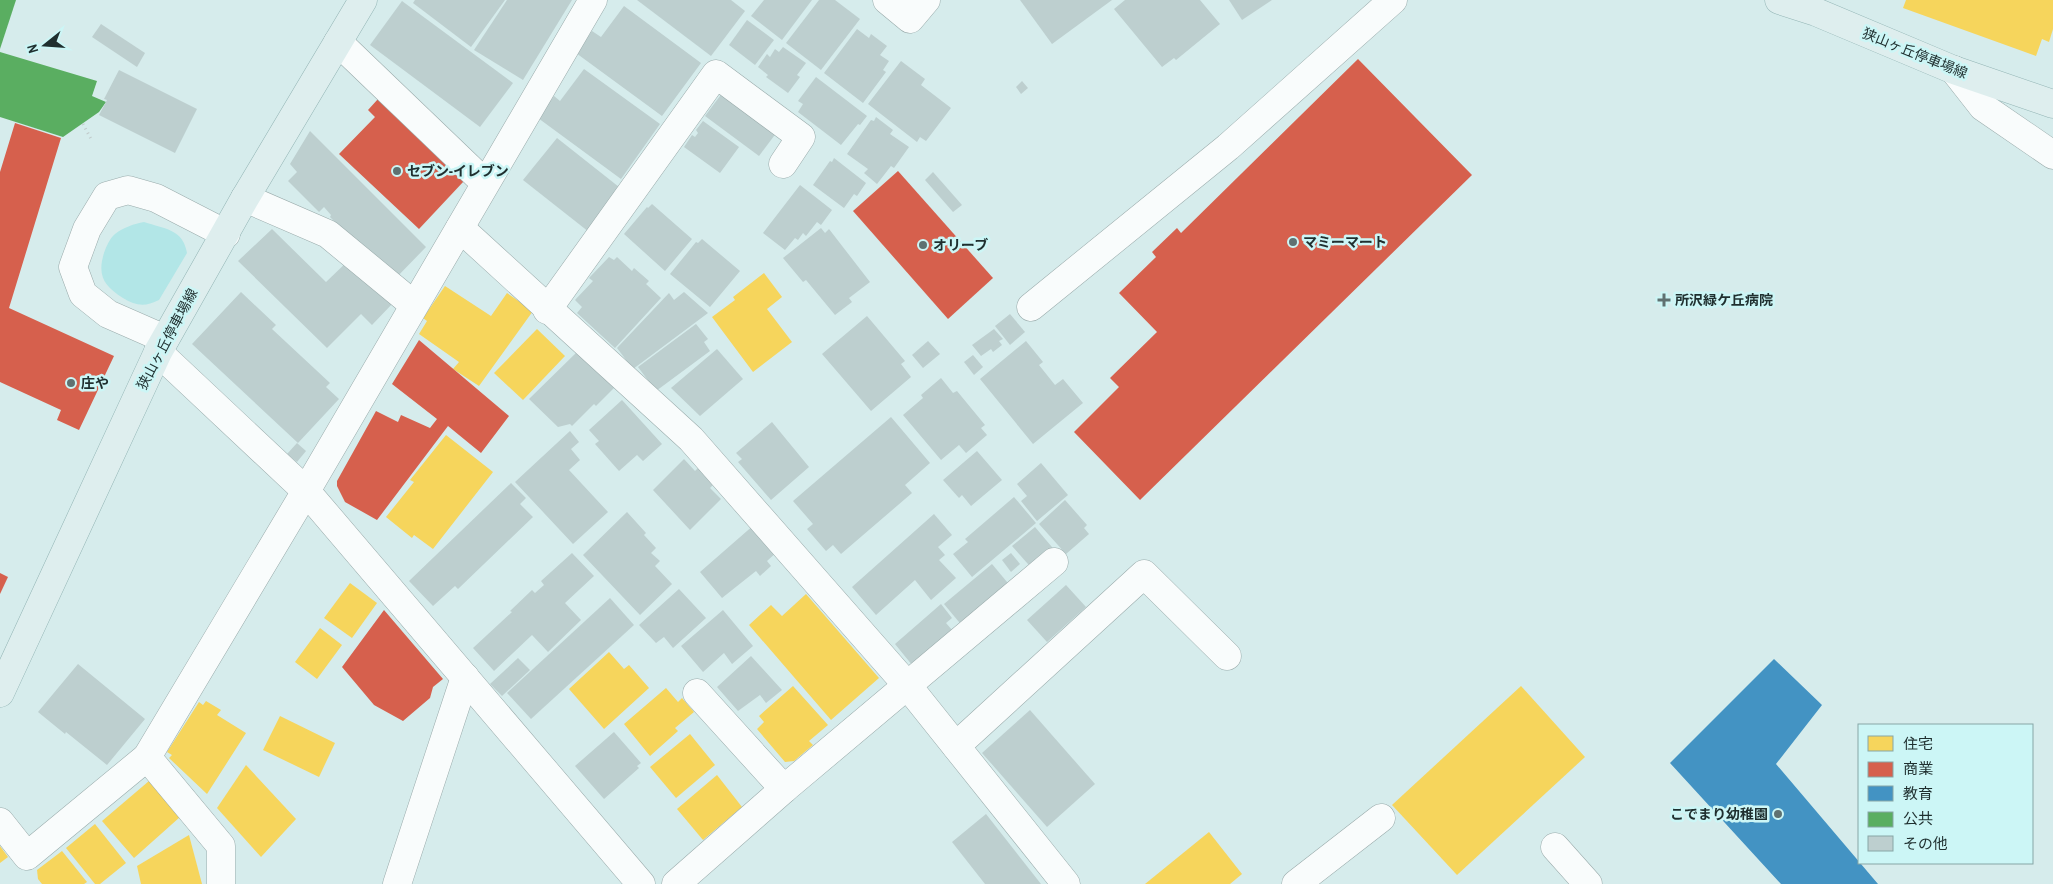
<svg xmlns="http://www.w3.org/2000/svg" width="2053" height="884" viewBox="0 0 2053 884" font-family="'Archivo Narrow','Noto Sans JP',sans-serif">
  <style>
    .green { fill: #b2e6e7 }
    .homes { fill: #f6d55c }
    .shops { fill: #d6604d }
    .schools { fill: #4393c3 }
    .public { fill: #5aae61 }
    .building { fill: #bdcfcf }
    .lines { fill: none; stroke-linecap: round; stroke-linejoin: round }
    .minor-casing { stroke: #9aabab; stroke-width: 29 }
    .major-casing { stroke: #92b4b4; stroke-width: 29 }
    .path { stroke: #c1caca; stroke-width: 3; stroke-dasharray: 1 4; stroke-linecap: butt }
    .minor { stroke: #f9fcfc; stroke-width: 28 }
    .major { stroke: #deeeee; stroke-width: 28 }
    .poi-dot { fill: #5f7171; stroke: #ccf6f6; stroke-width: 2 }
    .labels { text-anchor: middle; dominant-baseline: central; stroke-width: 5; stroke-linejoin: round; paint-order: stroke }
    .street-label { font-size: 14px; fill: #1f2f2f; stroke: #ccf6f6 }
    .poi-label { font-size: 14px; font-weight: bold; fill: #1f2f2f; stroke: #ccf6f6; text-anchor: start }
  </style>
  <rect width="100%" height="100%" fill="#d6ecec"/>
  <path class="green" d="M144 222C165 229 183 229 187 253L159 300C145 307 136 306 123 298 104 286 97 276 104 253 106 247 110 238 115 234 124 227 134 224 144 222Z"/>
  <g class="homes">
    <polygon points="1906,0 2053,0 2053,29 2049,42 2042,39 2036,56 1903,8"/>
    <polygon points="764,273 782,297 767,309 792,342 753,372 712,317 735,300 733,297"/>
    <polygon points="445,286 491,316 507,293 533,311 479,386 453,369 459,362 419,334 427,321 423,318"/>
    <polygon points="537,329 565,356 523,400 494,373"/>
    <polygon points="446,435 493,472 433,549 414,535 412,538 386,517 414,482 410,480"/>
    <polygon points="350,583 377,603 352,638 324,618"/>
    <polygon points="806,594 879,678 831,720 749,625 771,605 782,616"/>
    <polygon points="320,628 342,645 317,679 295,662"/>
    <polygon points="609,652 624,669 629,665 649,688 604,729 569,689"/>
    <polygon points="793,686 828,725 809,741 813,745 794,761 785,762 757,729 764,722 759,716"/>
    <polygon points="1521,686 1585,757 1457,875 1392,805"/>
    <polygon points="666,688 678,702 682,698 694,712 675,728 678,731 650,756 624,724"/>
    <polygon points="206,701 221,710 217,715 246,733 207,794 169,758 172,755 167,752 199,702 203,705"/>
    <polygon points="280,716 335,743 319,777 263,750"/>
    <polygon points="690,734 715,765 676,798 650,767"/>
    <polygon points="246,765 296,819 261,857 217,808"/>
    <polygon points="717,775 742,807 703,840 677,809"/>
    <polygon points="149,781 180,817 134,858 102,821"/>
    <polygon points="95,824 126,863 100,884 95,884 66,848"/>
    <polygon points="1209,832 1242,874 1230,884 1145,884"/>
    <polygon points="189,835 202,884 141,884 137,866"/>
    <polygon points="0,846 8,857 0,863"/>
    <polygon points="62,851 87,882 84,884 42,884 38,879 37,870"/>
  </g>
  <g class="shops">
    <polygon points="1358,59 1472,175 1140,500 1074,432 1119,387 1110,378 1157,332 1119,293 1156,257 1152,252 1177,228 1181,233"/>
    <polygon points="378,99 464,181 419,229 339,154 375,117 368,110"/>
    <polygon points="15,123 61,138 9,308 114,356 79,430 57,420 61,410 0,382 0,172"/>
    <polygon points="898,171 993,278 948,319 853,211"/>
    <polygon points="419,340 509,416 481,453 448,426 377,520 345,502 337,486 337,481 376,411 398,422 401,415 430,428 437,419 392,384"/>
    <polygon points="0,573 8,577 0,594"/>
    <polygon points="384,610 443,679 433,687 430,698 403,721 374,705 342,667"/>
  </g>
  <polygon class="schools" points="1774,659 1822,705 1776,764 1878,884 1781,884 1670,763"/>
  <g class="public">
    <polygon points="0,0 16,0 0,49"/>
    <polygon points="0,52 97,81 92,96 106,102 99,112 63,137 0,117"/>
  </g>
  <g class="building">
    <polygon points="415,0 505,0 471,47 413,3"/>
    <polygon points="507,0 572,0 523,80 474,50"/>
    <polygon points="637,0 731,0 745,11 711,56"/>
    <polygon points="764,0 812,0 782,40 751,16"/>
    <polygon points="819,0 835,0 860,19 821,70 786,43"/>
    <polygon points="1020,0 1112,0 1052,44"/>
    <polygon points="1125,0 1200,0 1220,24 1176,60 1174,58 1162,67 1114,9"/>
    <polygon points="1229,0 1272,0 1242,20"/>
    <polygon points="402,1 513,83 480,127 370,45"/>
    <polygon points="624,6 701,63 662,116 576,53 592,31 601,37"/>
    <polygon points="747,20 774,40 755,65 729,45"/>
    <polygon points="101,24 145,53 137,67 92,37"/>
    <polygon points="857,29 869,38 871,34 887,46 880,55 889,61 883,70 886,72 863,103 824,73"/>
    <polygon points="783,47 806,63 797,75 800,77 788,93 766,77 768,75 758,67 767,54 770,57 775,49 779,52"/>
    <polygon points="901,61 925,79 921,85 951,108 926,141 920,137 917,142 868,104"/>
    <polygon points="584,69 660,124 621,179 538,118 554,96 560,101"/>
    <polygon points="119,70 197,109 175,153 99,115 107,100 104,99"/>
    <polygon points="816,77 867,116 860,125 858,124 841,145 798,112 803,104 798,101"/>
    <polygon points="1022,81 1028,88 1021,94 1016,87"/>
    <polygon points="723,92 777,132 759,156 705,116"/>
    <polygon points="876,117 893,130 890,134 909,147 894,168 891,166 877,184 864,173 868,169 847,154 871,120 874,121"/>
    <polygon points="703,121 739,147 720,173 684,147 692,135 695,137 698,133 696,130"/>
    <polygon points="310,131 426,247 393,281 330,217 331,215 324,207 319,212 288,181 297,172 290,164"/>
    <polygon points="557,138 619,187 589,232 523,180"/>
    <polygon points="834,158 866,183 857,196 854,194 844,208 813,185 830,161 832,162"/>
    <polygon points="933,172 962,205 953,212 925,180"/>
    <polygon points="800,185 832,210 821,225 817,222 806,236 803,233 798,240 795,238 785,250 763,233"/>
    <polygon points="652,204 692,239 665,271 624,234 647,207 648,208"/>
    <polygon points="821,228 825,233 829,229 870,282 849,298 852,302 835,315 806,280 803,282 783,258"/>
    <polygon points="272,229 326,282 351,258 394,302 372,325 361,314 327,348 238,261"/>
    <polygon points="702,239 740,271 710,307 670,274 696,242 698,243"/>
    <polygon points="609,257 614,260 617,257 632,271 634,268 649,281 646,284 661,298 615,348 577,313 582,307 575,300 593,281 589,278"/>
    <polygon points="241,292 276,325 272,329 330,383 326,387 339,399 298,443 192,344"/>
    <polygon points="684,292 708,313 633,369 617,348 669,293 674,300"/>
    <polygon points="1010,314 1025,332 1010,345 995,326"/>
    <polygon points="867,316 905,361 901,364 911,377 871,411 822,354"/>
    <polygon points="696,324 708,339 704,342 710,351 656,391 638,367"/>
    <polygon points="994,329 1003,339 999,341 1002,345 993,352 991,349 981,356 972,345"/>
    <polygon points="928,341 940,354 923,368 912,355"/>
    <polygon points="1026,341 1043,362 1039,365 1055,385 1063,379 1083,403 1033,444 980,379"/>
    <polygon points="717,349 743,379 700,416 671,388"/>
    <polygon points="578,351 615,387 596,406 594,404 572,426 570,424 558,427 529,399"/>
    <polygon points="973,355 983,367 974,375 964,362"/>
    <polygon points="941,378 953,393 957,391 985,425 981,428 987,435 966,453 959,445 941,460 903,415 923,398 921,395"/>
    <polygon points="622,400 662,444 643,461 637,455 619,471 595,444 599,441 589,430"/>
    <polygon points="891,417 930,463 905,485 912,493 841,554 833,545 826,551 807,529 813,524 793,501"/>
    <polygon points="772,422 809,467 771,500 738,462 742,459 736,453"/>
    <polygon points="570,431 579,442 571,449 580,460 569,470 608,512 573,544 515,482"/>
    <polygon points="297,443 306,451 297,462 287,454"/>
    <polygon points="977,451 1002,480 971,506 962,495 959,498 943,480"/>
    <polygon points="684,459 695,471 698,468 714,484 710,488 721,499 690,530 653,490"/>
    <polygon points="1041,463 1068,495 1037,521 1021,501 1027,496 1017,484"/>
    <polygon points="511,483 526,498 520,504 533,517 458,589 455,586 433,606 409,581"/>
    <polygon points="1014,497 1036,523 972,577 953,554 968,542 965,539"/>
    <polygon points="1065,500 1087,525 1084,528 1089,534 1066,554 1039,524"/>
    <polygon points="627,512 646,533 644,535 656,548 651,553 660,561 655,566 672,584 640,615 583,555"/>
    <polygon points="934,514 952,535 938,547 945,555 939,560 956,578 931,600 915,580 876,615 852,587"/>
    <polygon points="755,524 778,551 767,561 771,566 760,576 756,571 722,598 700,572"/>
    <polygon points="1035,527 1057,553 1035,572 1012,546"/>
    <polygon points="572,553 594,576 565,603 581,620 548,652 532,635 494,671 473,648 512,612 510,611 532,590 535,593 544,585 541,581"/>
    <polygon points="1011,553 1020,564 1011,572 1002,560"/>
    <polygon points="992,564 1012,588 964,628 944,604"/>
    <polygon points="1066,585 1086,607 1047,642 1027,620"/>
    <polygon points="679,589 706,618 673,648 664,637 656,643 639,625"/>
    <polygon points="610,598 634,625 531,719 507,693"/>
    <polygon points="941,604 952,618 946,623 958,637 917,671 895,644"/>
    <polygon points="723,610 753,646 732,664 724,653 703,672 681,646"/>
    <polygon points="751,656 782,690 766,703 760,695 738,711 717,687"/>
    <polygon points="518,658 530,670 502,696 490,684"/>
    <polygon points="78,664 145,719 107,765 66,732 65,734 38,712"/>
    <polygon points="1030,710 1095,784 1047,827 982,753"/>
    <polygon points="614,732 641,763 637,766 639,768 604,799 575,766"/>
    <polygon points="986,814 1041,884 985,884 952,842"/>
  </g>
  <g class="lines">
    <defs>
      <g id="minor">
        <polyline points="887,0 910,19 926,0"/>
        <polyline points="338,42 485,183"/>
        <polyline points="1954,70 1983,107 2053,155"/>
        <polyline points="245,198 328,234 414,305"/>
        <polyline points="460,228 691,439 907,685 1066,884"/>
        <polyline points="1031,307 1228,147 1393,0"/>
        <polyline points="547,310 716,74 801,137 783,164"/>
        <polyline points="165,339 108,314 83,294 73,267 87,229 107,196 128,190 156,198 226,234"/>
        <polyline points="158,352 306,491 641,884"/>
        <polyline points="697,693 784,789"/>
        <polyline points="956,746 1144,574 1227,656"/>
        <polyline points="147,757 221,846 221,884"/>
        <polyline points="0,822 27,856 147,757 306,491 593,0"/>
        <polyline points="1555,847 1588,884"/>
        <polyline points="397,884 465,677"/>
        <polyline points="676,884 784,789 1054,562"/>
        <polyline points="1296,884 1381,818"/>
      </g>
      <g id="major">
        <polyline points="1779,0 1816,12 1954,70 2053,104"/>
        <polyline points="0,693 158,352 245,198 363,0"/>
      </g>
    </defs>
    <use href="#minor" class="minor-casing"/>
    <use href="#major" class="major-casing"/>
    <polyline class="path" points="83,124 91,139"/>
    <use href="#minor" class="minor"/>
    <use href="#major" class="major"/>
  </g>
  <g class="poi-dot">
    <circle cx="397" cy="171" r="5"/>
    <circle cx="1293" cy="242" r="5"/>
    <circle cx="923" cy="245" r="5"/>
    <path d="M1661.5 292.5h5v5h5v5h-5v5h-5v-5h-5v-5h5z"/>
    <circle cx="71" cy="383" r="5"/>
    <circle cx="1778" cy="814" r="5"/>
  </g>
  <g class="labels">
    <g class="street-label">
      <text transform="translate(1915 53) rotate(22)">狭山ヶ丘停車場線</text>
      <text transform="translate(167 339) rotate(-62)">狭山ヶ丘停車場線</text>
    </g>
    <g class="poi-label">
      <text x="407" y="171">セブン-イレブン</text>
      <text x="1303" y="242">マミーマート</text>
      <text x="933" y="245">オリーブ</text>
      <text x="1675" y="300">所沢緑ケ丘病院</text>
      <text x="81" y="383">庄や</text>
      <text x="1768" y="814" text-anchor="end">こでまり幼稚園</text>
    </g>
  </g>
  <rect x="1858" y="724" width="175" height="140" fill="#ccf6f6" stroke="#87a6a6"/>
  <rect x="1868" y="736" width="25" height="15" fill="#f6d55c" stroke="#87a6a6"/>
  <text x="1903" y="749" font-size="15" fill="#1f2f2f">住宅</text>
  <rect x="1868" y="762" width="25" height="15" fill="#d6604d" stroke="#87a6a6"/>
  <text x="1903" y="774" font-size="15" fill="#1f2f2f">商業</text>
  <rect x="1868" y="786" width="25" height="15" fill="#4393c3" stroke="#87a6a6"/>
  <text x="1903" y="799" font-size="15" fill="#1f2f2f">教育</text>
  <rect x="1868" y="812" width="25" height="15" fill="#5aae61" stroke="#87a6a6"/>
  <text x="1903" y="824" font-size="15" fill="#1f2f2f">公共</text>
  <rect x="1868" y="836" width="25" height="15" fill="#bdcfcf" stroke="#87a6a6"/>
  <text x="1903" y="849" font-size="15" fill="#1f2f2f">その他</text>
  <g transform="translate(45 45) rotate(253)" stroke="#ccf6f6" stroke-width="4" paint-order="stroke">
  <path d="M0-4L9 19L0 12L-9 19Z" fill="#1f2f2f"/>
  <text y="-8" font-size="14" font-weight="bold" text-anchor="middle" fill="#1f2f2f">N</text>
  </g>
</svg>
